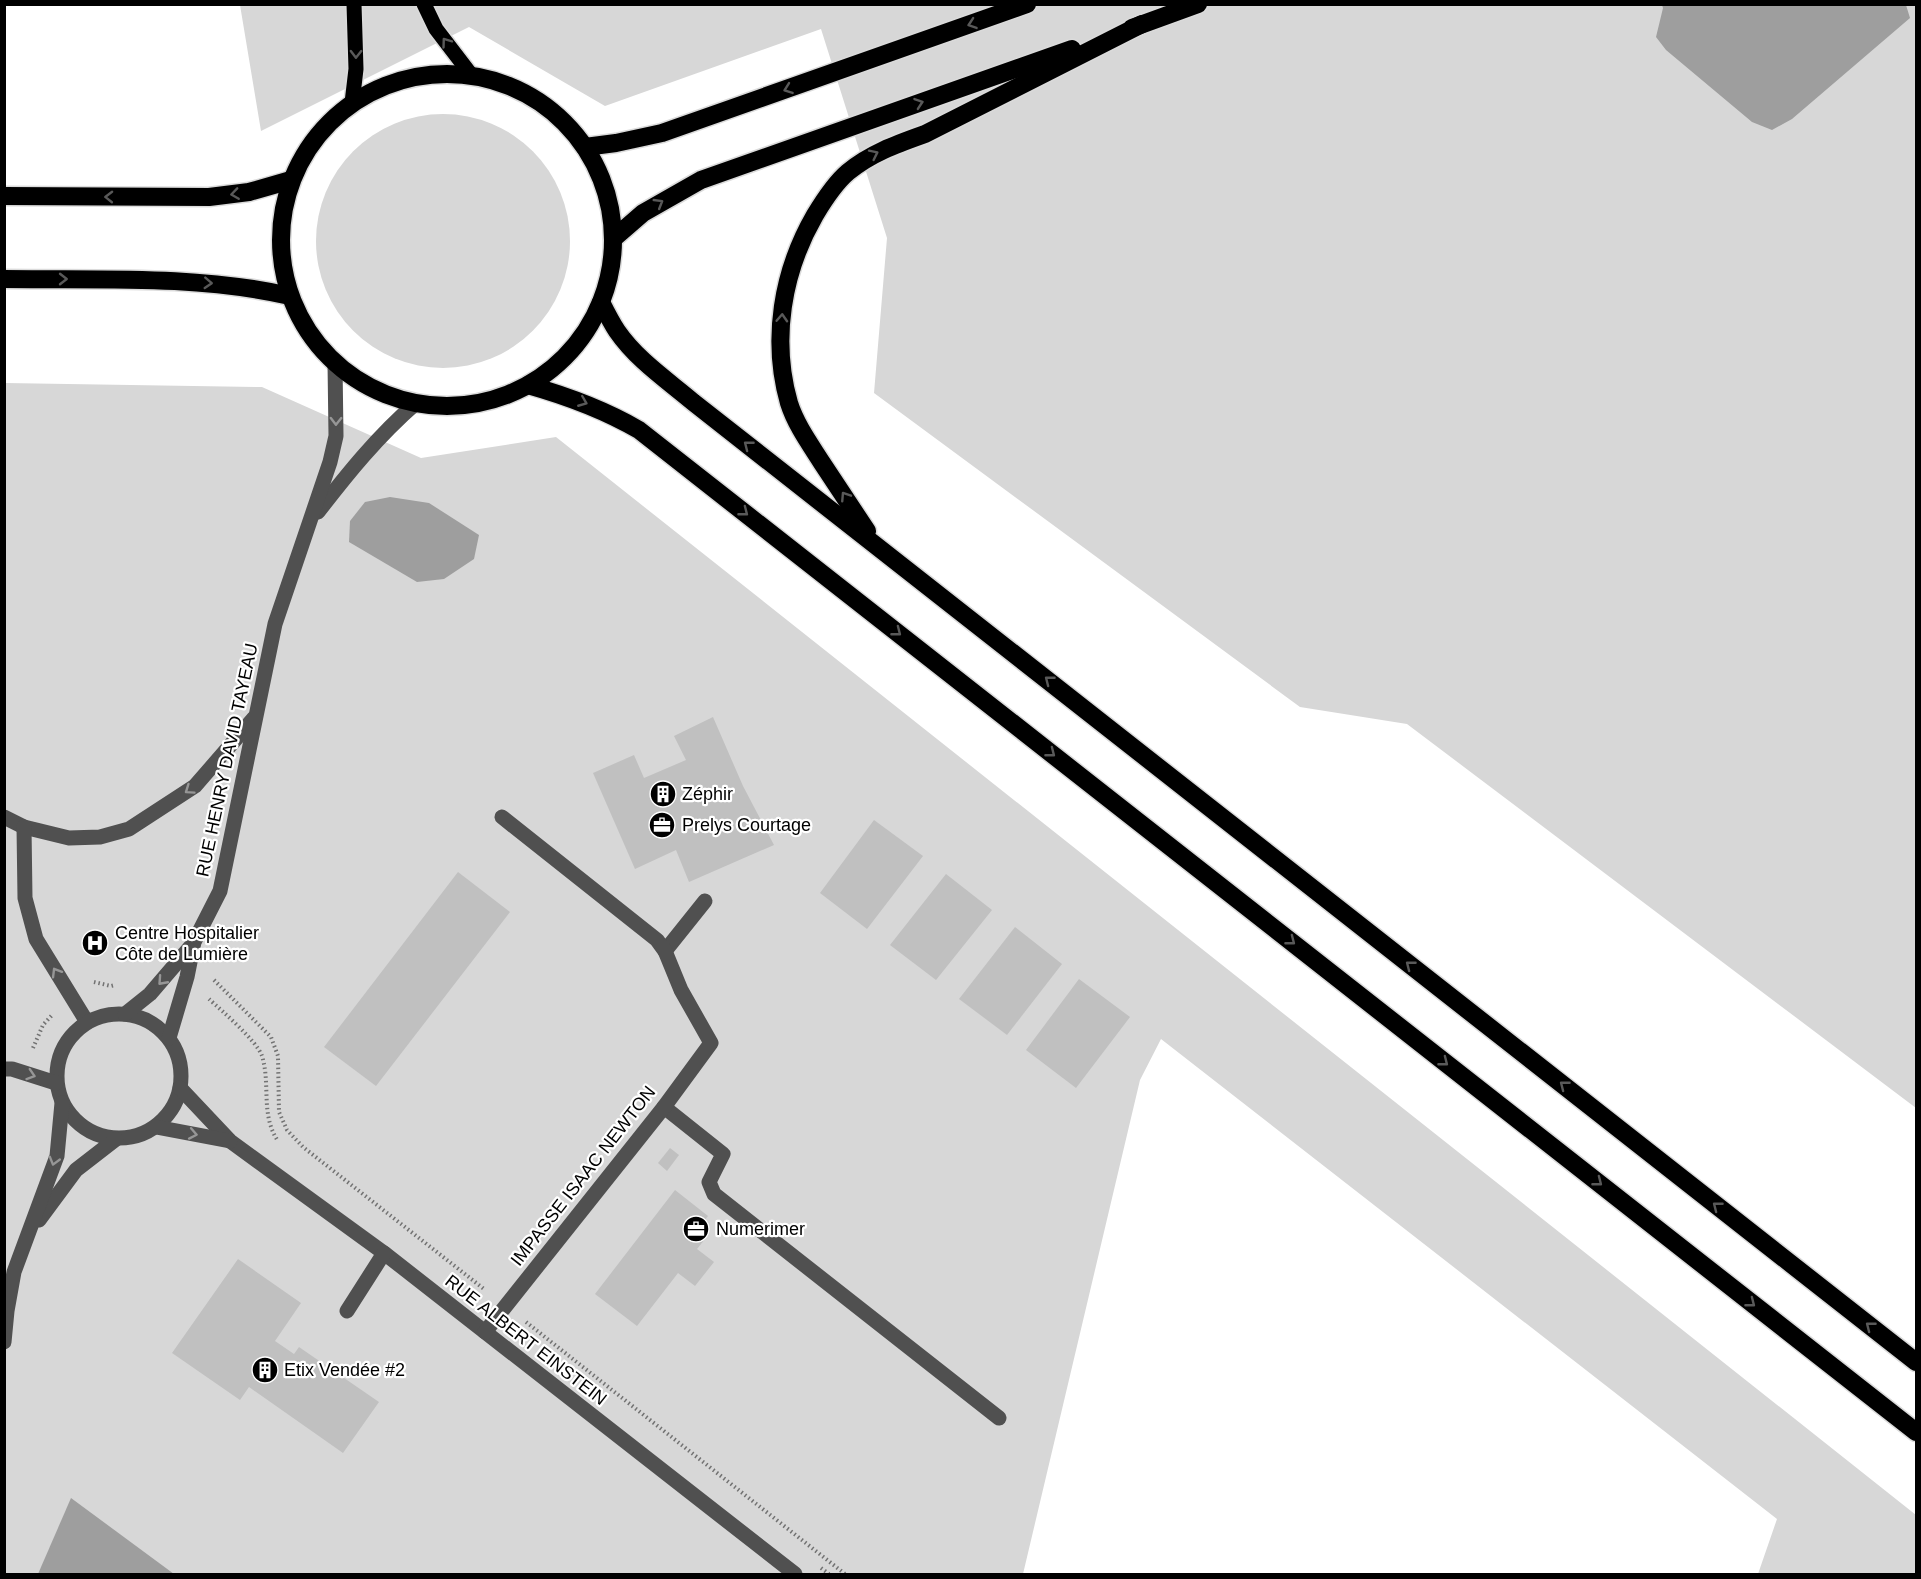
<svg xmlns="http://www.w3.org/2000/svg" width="1921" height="1579" viewBox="0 0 1921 1579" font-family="Helvetica,sans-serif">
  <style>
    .green { fill: #d7d7d7 }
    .water { fill: #9e9e9e }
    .building { fill: #c0c0c0 }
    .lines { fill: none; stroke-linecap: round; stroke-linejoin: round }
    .major-casing { stroke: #dbdbdb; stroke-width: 18 }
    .highway-casing { stroke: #dbdbdb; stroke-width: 21 }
    .path { stroke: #727272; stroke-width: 4; stroke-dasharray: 1.5 3; stroke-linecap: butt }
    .minor { stroke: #505050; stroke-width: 15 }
    .major { stroke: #000; stroke-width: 15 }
    .highway { stroke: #000; stroke-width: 18 }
    .oneway { stroke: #595959 }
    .oneway2 { stroke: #969696 }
    .labels { text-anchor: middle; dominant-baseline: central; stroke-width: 4.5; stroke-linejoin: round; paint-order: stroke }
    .street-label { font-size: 18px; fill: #000; stroke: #fff }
    .poi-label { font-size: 18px; fill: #000; stroke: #fff; text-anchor: start }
  </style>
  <rect width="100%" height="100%" fill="#fff"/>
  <g class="green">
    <polygon points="240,5 1916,5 1916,1108 1407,724 1300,707 874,393 887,238 821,29 605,106 469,27 261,131"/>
    <circle cx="443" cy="241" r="127"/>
    <polygon points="5,383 262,387 421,458 556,437 1916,1515 1916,1574 1758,1574 1777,1519 1161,1039 1140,1080 1023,1574 5,1574"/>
  </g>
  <g class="water">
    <polygon points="1662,5 1906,5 1910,18 1792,119 1772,130 1752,122 1666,50 1656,37 1663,8"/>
    <polygon points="390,497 429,503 479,535 474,559 444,579 417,582 349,542 350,521 365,502"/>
    <polygon points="71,1498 174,1574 38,1574"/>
  </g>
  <g class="building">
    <polygon points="713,717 743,786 774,845 689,882 676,850 635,869 593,773 634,755 644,778 686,760 674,736"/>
    <polygon points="874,820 923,856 867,929 820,893"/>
    <polygon points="458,872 510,912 376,1086 324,1047"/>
    <polygon points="946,874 992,910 936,980 890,945"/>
    <polygon points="1015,927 1062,964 1007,1035 959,999"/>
    <polygon points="1079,979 1130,1017 1076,1088 1026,1050"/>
    <polygon points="670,1148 679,1155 667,1171 658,1163"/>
    <polygon points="675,1190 708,1216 696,1232 705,1239 697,1249 714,1262 695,1286 678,1273 637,1326 595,1294"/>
    <polygon points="238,1259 301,1303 275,1341 294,1354 299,1347 379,1402 343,1453 249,1387 240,1400 172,1353"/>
  </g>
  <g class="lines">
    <defs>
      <g id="major">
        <polyline points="424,4 436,29 472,76"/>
        <polyline points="352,103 356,69 354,4"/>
      </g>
      <g id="highway">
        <polyline points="1132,28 1198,4"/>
        <circle cx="447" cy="240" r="166"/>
        <polyline points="585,147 616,143 662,133 1027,4"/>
        <polyline points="4,196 209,197 249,192 291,180"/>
        <polyline points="613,239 643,213 701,180 1072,49"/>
        <path d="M4 279C100 280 197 275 290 296"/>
        <path d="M601 302C606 312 611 322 617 331 637 360 667 380 693 402L1916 1362"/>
        <path d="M528 385C567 396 603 409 639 430L1916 1432"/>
        <path d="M867 531C852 508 837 486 822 463 810 444 796 425 789 403 771 340 782 272 815 215 824 200 835 183 848 172 871 153 897 144 925 134L1142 24"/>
      </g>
    </defs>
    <use href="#major" class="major-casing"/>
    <use href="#highway" class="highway-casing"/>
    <g class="path">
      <polyline points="214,980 271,1037 278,1056 279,1112 287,1130 303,1147 484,1289"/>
      <polyline points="94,982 111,986 115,985"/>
      <path d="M209 999C222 1011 257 1041 262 1056 271 1085 260 1114 278 1141"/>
      <polyline points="33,1048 43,1025 53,1014"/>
      <polyline points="526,1322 845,1574"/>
      <polyline points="821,1568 829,1574"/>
    </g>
    <g class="minor">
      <path d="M318 512C348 473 378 436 416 403"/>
      <polyline points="4,817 24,827 69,838 100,837 129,829 195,786 254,718"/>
      <polyline points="24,827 25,898 36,939 87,1022"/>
      <polyline points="665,951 705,901"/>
      <circle cx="119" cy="1076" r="62"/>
      <polyline points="125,1014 150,994 192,945"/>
      <polyline points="169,1038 187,977 194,942 220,891 275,624 330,462 336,436 335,363"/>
      <polyline points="4,1069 12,1069 56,1083"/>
      <polyline points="180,1088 230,1141 384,1253 795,1574"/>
      <polyline points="664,1107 723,1154 709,1182 714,1194 999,1418"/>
      <polyline points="156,1127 230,1141"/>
      <polyline points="39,1220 76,1170 116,1139"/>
      <polyline points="347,1311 384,1253"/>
      <polyline points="485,1332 664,1107 711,1043 681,990 665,951 657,940 502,817"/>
      <polyline points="4,1342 7,1311 14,1272 57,1156 62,1103"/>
    </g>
    <use href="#major" class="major"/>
    <use href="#highway" class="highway"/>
  </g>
  <defs><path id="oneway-chevron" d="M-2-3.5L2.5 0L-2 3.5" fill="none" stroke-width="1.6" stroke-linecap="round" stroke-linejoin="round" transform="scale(1.5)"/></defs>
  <g class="oneway">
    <use href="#oneway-chevron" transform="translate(972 24) rotate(161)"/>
    <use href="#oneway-chevron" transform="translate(446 42) rotate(-126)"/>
    <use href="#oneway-chevron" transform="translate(356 54) rotate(91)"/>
    <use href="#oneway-chevron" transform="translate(788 89) rotate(160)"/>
    <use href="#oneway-chevron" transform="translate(919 103) rotate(-19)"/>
    <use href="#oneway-chevron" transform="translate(874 154) rotate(-26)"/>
    <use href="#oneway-chevron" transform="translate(235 194) rotate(172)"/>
    <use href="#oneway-chevron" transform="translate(109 197) rotate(-179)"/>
    <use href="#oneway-chevron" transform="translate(659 203) rotate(-31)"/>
    <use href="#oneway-chevron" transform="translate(63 279)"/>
    <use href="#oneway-chevron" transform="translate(208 283) rotate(3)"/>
    <use href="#oneway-chevron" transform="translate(782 318) rotate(-87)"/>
    <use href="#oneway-chevron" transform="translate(583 402) rotate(22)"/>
    <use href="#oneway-chevron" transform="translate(748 445) rotate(-142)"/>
    <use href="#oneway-chevron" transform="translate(845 496) rotate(-123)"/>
    <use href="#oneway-chevron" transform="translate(744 512) rotate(38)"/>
    <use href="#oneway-chevron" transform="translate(897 632) rotate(38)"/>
    <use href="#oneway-chevron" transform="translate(1049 680) rotate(-142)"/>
    <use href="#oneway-chevron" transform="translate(1051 753) rotate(38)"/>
    <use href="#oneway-chevron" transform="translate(1291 941) rotate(38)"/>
    <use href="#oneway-chevron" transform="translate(1410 965) rotate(-142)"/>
    <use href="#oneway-chevron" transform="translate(1444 1062) rotate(38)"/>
    <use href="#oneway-chevron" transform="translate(1564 1085) rotate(-142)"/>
    <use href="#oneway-chevron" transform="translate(1598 1182) rotate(38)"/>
    <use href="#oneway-chevron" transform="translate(1717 1206) rotate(-142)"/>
    <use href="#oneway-chevron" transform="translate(1751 1303) rotate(38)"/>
    <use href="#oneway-chevron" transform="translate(1870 1326) rotate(-142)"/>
  </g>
  <g class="oneway2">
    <use href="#oneway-chevron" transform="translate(336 421) rotate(91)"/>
    <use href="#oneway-chevron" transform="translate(189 790) rotate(145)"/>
    <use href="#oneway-chevron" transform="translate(56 972) rotate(-121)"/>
    <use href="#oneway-chevron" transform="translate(162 981) rotate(132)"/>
    <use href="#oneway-chevron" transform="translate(31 1075) rotate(18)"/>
    <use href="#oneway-chevron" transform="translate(193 1134) rotate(11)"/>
    <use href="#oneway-chevron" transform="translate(54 1161) rotate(106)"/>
  </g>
  <defs>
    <symbol id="building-disc" viewBox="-11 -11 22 22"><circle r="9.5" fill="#000" stroke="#fff"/><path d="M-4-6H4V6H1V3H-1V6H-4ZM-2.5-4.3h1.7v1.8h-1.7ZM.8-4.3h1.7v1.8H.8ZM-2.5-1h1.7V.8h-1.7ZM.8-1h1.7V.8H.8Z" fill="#fff"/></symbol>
    <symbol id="office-disc" viewBox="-11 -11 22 22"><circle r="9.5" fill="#000" stroke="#fff"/><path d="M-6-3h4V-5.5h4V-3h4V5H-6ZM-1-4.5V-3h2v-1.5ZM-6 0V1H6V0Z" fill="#fff"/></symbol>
    <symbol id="hospital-disc" viewBox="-11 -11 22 22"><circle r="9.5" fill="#000" stroke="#fff"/><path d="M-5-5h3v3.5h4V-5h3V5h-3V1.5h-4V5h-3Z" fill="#fff"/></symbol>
  </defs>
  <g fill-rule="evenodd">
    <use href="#building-disc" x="648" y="779" width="30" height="30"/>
    <use href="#office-disc" x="647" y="810" width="30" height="30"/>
    <use href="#hospital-disc" x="80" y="928" width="30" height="30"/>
    <use href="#office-disc" x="681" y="1214" width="30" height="30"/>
    <use href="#building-disc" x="250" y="1355" width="30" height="30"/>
  </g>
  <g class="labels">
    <g class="street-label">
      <text transform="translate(227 760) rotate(-78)">RUE HENRY DAVID TAYEAU</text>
      <text transform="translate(583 1176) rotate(-52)">IMPASSE ISAAC NEWTON</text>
      <text transform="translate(526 1340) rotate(38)">RUE ALBERT EINSTEIN</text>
    </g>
    <g class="poi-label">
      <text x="682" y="794">Zéphir</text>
      <text x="682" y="825">Prelys Courtage</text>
      <text x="115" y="933">Centre Hospitalier<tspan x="115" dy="21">Côte de Lumière</tspan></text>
      <text x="716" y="1229">Numerimer</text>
      <text x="284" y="1370">Etix Vendée #2</text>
    </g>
  </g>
  <rect width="1921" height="1579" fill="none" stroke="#000000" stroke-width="12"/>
</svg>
